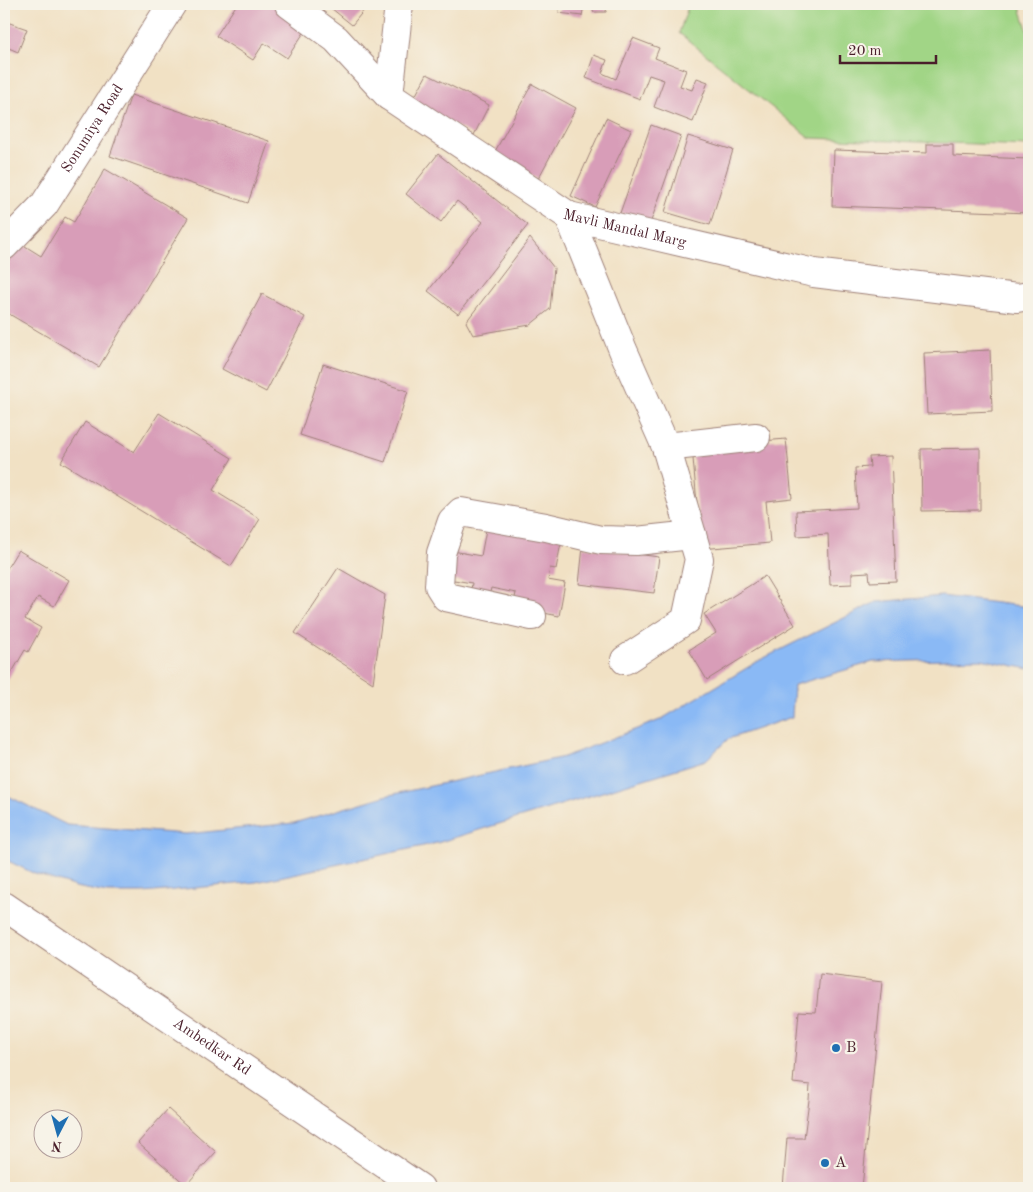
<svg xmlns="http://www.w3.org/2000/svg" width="1033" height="1192" viewBox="0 0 1033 1192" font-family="'Old Standard TT',serif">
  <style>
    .green { fill: #a1d586; stroke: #767a58 }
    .water { fill: #8ab9f5; stroke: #6a6c90 }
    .building { fill: #d89db8 }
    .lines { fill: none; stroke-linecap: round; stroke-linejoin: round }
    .minor-casing { stroke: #9e8078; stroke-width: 30 }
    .secondary-casing { stroke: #9e8078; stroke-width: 30 }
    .minor { stroke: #fff; stroke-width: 28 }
    .secondary { stroke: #fff; stroke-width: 28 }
    .poi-dot { fill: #1f6fb2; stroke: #f7f3e8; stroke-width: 2 }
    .labels { text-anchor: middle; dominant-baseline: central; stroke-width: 4.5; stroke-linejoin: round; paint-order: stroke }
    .street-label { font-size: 15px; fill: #4a1f2b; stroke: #f7f3e8 }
    .poi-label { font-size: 15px; fill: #4a1f2b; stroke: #f7f3e8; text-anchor: start }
  </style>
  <rect width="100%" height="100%" fill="#f7f3e8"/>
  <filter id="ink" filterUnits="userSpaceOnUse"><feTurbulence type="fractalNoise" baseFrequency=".02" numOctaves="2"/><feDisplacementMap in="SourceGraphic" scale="10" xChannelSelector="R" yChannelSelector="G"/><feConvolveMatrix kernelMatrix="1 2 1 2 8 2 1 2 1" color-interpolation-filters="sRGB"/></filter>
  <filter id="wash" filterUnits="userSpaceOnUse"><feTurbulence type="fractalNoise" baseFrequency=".0096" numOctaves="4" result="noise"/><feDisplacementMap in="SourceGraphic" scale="20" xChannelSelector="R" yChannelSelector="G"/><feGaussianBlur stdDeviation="1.12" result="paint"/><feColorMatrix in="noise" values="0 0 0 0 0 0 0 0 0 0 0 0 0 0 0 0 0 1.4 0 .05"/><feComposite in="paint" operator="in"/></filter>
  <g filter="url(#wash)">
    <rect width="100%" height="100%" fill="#f1e1c4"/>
    <polygon class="green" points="689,4 1019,4 1029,35 1029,146 810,138 679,33"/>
    <polygon class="water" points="942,596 1029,607 1029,669 981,659 873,662 794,685 792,717 728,739 706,760 437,843 256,882 144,893 107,893 76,887 35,874 4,859 4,794 67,825 186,834 294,823 385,796 564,757 660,720 760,660 876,602"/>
    <g id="blocks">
      <g class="building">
        <polygon points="237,4 276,4 309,25 287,58 264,43 253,60 216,36"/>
        <polygon points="326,4 369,4 352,25"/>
        <polygon points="560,4 584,4 582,16 559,13"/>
        <polygon points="594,4 607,4 606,12 593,12"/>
        <polygon points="4,21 27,29 18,52 4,46"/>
        <polygon points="633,38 659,48 655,58 686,70 680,86 692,90 697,78 708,82 693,122 654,107 664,80 649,75 640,99 586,78 594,55 607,60 602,73 616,79"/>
        <polygon points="427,74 489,105 474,135 411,104"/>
        <polygon points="532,84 576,108 538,179 493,155"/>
        <polygon points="131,95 269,141 248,203 110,156"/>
        <polygon points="606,118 631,130 595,207 571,196"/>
        <polygon points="651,125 681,136 650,224 620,213"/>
        <polygon points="688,136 733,150 710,225 665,212"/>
        <polygon points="927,144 953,144 953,156 1029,159 1029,213 832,206 834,150 927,153"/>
        <polygon points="438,154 528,225 458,314 428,291 483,222 457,201 441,222 406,194"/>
        <polygon points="105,169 188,218 99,367 4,311 4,263 17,241 41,256 65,217 74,222"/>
        <polygon points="530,238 554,268 550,309 530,325 473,335 466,322"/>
        <polygon points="262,294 305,317 266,392 222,369"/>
        <polygon points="990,350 992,411 927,414 924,353"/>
        <polygon points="323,364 408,391 385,462 300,435"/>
        <polygon points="159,413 232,458 213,490 260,519 231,566 61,462 85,422 134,452"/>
        <polygon points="786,439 792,498 766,501 770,543 701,549 692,447"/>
        <polygon points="980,448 980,510 922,511 921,449"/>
        <polygon points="891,456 896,581 870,582 869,572 852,573 852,584 830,585 828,534 797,536 796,511 857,508 855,468 870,467 869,457"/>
        <polygon points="487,524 562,538 556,569 550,568 548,580 565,583 559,616 513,607 516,593 491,588 488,601 470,598 472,583 442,578 447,550 481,556"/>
        <polygon points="583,547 659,557 654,593 579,584"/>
        <polygon points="18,550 69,580 54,606 38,597 25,619 41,628 28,652 25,650 4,686 4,573"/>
        <polygon points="338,568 385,595 373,683 295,633"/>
        <polygon points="765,576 795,625 707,680 689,650 716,633 704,614"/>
        <polygon points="820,974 882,982 862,1188 783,1188 787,1138 804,1138 809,1100 810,1085 793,1083 799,1011 816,1012"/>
        <polygon points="168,1109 216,1152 186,1185 138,1143"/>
      </g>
    </g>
  </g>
  <g filter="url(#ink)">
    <use href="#blocks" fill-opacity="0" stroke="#9e8078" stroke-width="1"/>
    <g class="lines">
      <defs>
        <g id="minor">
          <path id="s1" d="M289 4 336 39 389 96 569 216 814 273 1017 298 1029 296"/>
          <polyline points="389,96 399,4"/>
          <polyline points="569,216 623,350 666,447 692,535 699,559 686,620 625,660"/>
          <path id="s2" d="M4 246 44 205 172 4"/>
          <polyline points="666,447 756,437"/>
          <polyline points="532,616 446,597 439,586 441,553 452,521 461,512 546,527 601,540 636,541 692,535"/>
        </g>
        <g id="secondary">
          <path id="s3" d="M4 906 420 1188"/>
        </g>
      </defs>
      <use href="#minor" class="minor-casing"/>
      <use href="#secondary" class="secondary-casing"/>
      <use href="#minor" class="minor"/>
      <use href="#secondary" class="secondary"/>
    </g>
  </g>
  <g class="poi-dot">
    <circle cx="836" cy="1048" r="5"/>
    <circle cx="825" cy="1163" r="5"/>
  </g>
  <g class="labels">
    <g class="street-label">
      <text stroke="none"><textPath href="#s2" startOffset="148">Sonumiya Road</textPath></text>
      <text stroke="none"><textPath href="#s1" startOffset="410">Mavli Mandal Marg</textPath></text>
      <text stroke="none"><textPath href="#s3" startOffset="251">Ambedkar Rd</textPath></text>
    </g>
    <g class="poi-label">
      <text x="846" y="1048">B</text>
      <text x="835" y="1163">A</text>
    </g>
  </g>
  <rect width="1033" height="1192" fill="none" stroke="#f7f3e8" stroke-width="20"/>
  <g transform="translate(58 1134) rotate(186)"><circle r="24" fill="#f7f3e8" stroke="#b29e9c"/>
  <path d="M0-4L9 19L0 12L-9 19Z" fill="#1f6fb2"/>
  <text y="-8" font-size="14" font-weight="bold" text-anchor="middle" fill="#4a1f2b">N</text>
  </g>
  <path d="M840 55v8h96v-8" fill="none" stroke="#4a1f2b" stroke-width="2.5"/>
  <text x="848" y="55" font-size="15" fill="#4a1f2b" stroke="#f7f3e8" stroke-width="4" paint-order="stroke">20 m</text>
</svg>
